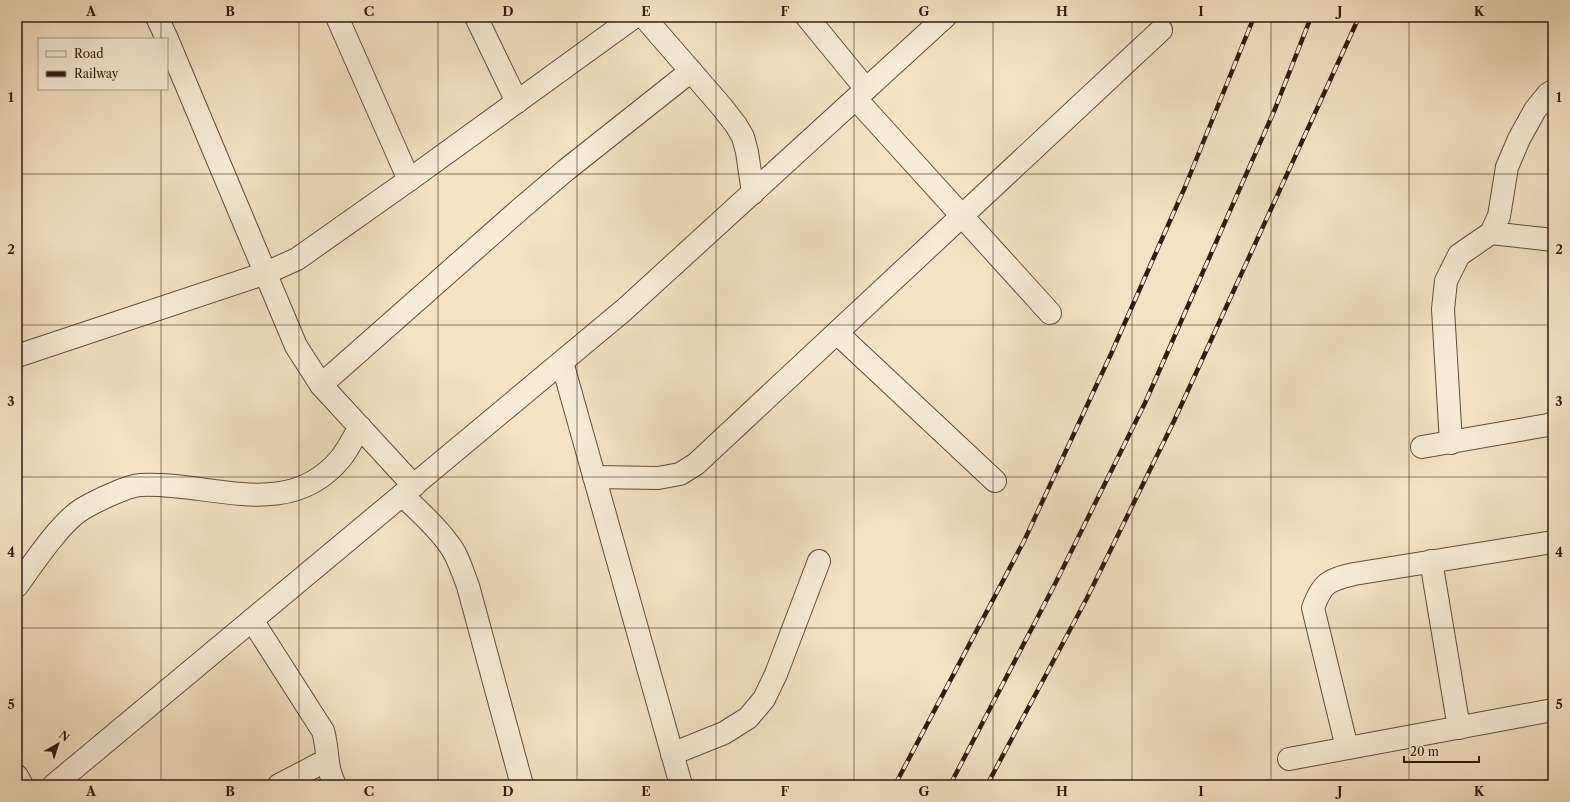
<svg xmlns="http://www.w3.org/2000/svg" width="1570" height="802" viewBox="0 0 1570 802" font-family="'Libre Caslon Text',serif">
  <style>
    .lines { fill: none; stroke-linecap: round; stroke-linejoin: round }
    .minor-casing { stroke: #624d3c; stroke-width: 24 }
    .minor { stroke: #f8ecd7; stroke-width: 22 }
    .rail-casing { stroke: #311b10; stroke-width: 4.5 }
    .rail { stroke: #f8ecd7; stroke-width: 3; stroke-dasharray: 9; stroke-linecap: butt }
    .grid { fill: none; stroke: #311b10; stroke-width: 1; stroke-opacity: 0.55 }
    .neatline { fill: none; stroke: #311b10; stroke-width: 1.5 }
    .grid-label { font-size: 13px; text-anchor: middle; font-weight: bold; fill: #311b10 }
  </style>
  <rect width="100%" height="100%" fill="#f4e2c2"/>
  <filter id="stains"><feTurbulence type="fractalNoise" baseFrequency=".005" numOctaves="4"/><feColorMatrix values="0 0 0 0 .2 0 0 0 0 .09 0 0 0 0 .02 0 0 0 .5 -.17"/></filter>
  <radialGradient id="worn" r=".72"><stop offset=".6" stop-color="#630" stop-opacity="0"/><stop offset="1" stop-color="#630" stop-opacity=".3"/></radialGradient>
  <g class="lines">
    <defs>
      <g id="minor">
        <polyline points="157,17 167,39"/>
        <polyline points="337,17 409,180"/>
        <polyline points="476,17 517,102"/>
        <polyline points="644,17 722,107 736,125 743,137 747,152 753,193"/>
        <polyline points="807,17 866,89"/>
        <polyline points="167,39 296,346 321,385 414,486"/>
        <polyline points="856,99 1050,313"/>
        <polyline points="1491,233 1553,240"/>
        <polyline points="837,333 995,481"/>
        <polyline points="17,356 266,273 297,259 409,180 634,17"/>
        <polyline points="562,362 681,785"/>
        <polyline points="321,385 518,211 566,170 691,71"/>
        <polyline points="1451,443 1443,309 1446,281 1459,255 1491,233 1499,216 1507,167 1519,139 1535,110 1548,94 1553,91"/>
        <polyline points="1422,447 1548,425 1553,423"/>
        <polyline points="594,477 658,478 680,474 696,464 1161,30"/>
        <path d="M402 495C418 510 435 525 448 543 458 555 462 571 468 586L522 785"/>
        <polyline points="1431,561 1459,728"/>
        <path d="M17 586C33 564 61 521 84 508 96 501 127 486 140 485 209 481 288 523 341 458 348 449 354 437 360 427"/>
        <path d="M252 620 323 731C329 751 325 766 335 785"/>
        <path d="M1347 748 1313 608C1322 583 1328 580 1354 574L1553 542"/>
        <polyline points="672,754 724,733 748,718 764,699 776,674 819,561"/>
        <polyline points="1289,759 1553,710"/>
        <polyline points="17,776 22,785"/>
        <polyline points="54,785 624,310 945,17"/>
        <polyline points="279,785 327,760"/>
      </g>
    </defs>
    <use href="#minor" class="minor-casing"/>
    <use href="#minor" class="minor"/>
    <defs>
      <g id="rail">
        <polyline points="895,785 1024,541 1111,354 1185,187 1254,17"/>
        <polyline points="950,785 1055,584 1145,403 1275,109 1311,17"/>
        <polyline points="987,785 1087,598 1174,421 1359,17"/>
      </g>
    </defs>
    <use href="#rail" class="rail-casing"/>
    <use href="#rail" class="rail"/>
  </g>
  <path class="grid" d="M161 17V39M299 17V785M438 17V785M577 17V785M716 17V785M854 17V785M993 17V785M1132 17V785M1271 17V785M1409 17V785M161 89V785M17 174H1553M17 325H1553M17 477H1553M17 628H1553"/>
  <rect width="1570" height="802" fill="none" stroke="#f4e2c2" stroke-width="44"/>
  <rect x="38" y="38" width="130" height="52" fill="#f8ecd7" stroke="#a89887"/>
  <rect x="46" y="51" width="20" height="6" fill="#f8ecd7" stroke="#a89887"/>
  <text x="74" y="58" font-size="12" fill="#311b10">Road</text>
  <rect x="46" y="71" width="20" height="6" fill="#311b10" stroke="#a89887"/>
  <text x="74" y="78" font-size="12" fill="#311b10">Railway</text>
  <g transform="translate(58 744) rotate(39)" stroke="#f8ecd7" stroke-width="3" paint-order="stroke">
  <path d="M0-3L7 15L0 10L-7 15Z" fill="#311b10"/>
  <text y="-6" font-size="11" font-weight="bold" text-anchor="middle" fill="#311b10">N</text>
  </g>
  <path d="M1404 756v6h75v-6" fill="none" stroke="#311b10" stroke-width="2"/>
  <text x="1410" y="756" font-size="12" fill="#311b10" stroke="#f8ecd7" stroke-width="3" paint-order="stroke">20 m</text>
  <rect x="22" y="22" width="1526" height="758" class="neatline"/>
  <g class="grid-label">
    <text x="91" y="16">A</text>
    <text x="230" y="16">B</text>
    <text x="369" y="16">C</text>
    <text x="508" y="16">D</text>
    <text x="646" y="16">E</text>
    <text x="785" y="16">F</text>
    <text x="924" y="16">G</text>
    <text x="1062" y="16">H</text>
    <text x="1201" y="16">I</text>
    <text x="1340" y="16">J</text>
    <text x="1479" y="16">K</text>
    <text x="11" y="102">1</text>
    <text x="1559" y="102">1</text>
    <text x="11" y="254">2</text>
    <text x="1559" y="254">2</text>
    <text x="11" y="406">3</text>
    <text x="1559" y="406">3</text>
    <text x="11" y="557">4</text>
    <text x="1559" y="557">4</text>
    <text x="11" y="709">5</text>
    <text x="1559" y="709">5</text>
    <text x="91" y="796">A</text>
    <text x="230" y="796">B</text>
    <text x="369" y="796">C</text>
    <text x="508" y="796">D</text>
    <text x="646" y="796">E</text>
    <text x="785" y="796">F</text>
    <text x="924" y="796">G</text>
    <text x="1062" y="796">H</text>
    <text x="1201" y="796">I</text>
    <text x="1340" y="796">J</text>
    <text x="1479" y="796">K</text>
  </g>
  <rect width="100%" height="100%" filter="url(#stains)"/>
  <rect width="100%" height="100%" fill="url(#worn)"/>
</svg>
